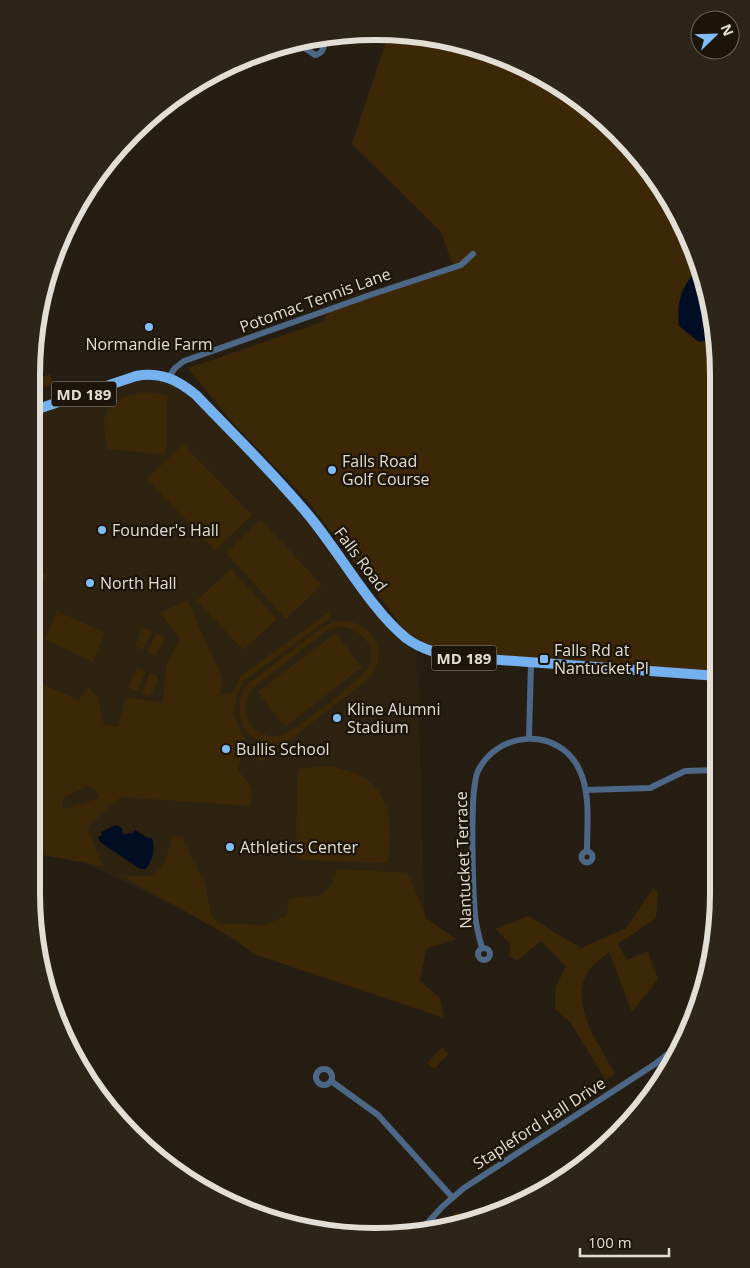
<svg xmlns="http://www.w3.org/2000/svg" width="750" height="1268" viewBox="0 0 750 1268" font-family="'Open Sans',sans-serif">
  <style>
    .built { fill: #2e2311 }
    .green { fill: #3c2806; fill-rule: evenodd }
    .water { fill: #000d22 }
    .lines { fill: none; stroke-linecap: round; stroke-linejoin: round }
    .minor { stroke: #4c6886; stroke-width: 6 }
    .primary { stroke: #75b1ef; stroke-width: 10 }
    .poi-dot { fill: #80bdfa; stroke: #1d150a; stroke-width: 2 }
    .labels { text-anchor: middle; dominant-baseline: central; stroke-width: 4.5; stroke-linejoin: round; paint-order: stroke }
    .shield { fill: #1d150a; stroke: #a7a198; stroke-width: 1 }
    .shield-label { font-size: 15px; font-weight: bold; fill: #e2ddd5 }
    .street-label { font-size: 16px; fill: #e2ddd5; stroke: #1d150a }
    .poi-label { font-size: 16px; fill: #e2ddd5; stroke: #1d150a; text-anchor: start }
    .rim { fill: none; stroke: #e2ddd5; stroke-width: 6 }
  </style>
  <rect width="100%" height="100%" fill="#271e13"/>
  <polygon class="built" points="136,376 176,380 286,489 378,607 417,645 425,928 236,936 57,849 31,846 32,411"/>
  <g class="green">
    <polygon points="389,33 442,38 506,57 566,89 618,132 673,203 701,265 718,352 718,671 462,653 434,648 405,631 308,501 232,422 188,368 322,322 334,305 453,265 441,232 352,144"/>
    <polygon points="50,374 54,383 34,391 32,381"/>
    <path d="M144 392 167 395 166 455 107 449C100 413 105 399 144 392Z"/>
    <polygon points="183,444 252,515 215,550 147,479"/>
    <polygon points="261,520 322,585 286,619 226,553"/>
    <polygon points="231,569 277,619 243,650 197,600"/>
    <polygon points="32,572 47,574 43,584 32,579"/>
    <path d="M187 600 223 680 220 695 232 693 242 675 329 612 330 618 245 680 238 692 233 714 245 740 238 770 252 788 250 806 121 797 107 808 87 828 103 866 31 853 32 680 79 700 88 687 98 697 104 725 118 727 126 697 163 703 167 663 180 639 160 613ZM89 785V788L96 790 99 798 64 809 62 804 64 797Z"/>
    <polygon points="57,611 105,633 93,662 45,639"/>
    <path d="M334 621C372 618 393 650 367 680L261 762 257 757 275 743C242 745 230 709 247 685L321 628ZM339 627C359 627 380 647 368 668 361 680 296 730 283 735 270 739 253 733 248 719 243 707 246 697 254 687L326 631Z"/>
    <polygon points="143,627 152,631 143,650 135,646"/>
    <polygon points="156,633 165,637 156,656 148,652"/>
    <polygon points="336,633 362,667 285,727 258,692"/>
    <polygon points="137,668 146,672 137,691 128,687"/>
    <polygon points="150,673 159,677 150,697 142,693"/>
    <path d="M326 766C388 775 393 808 388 863L301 860 296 854 298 769Z"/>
    <polygon points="180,835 205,883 211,916 219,923 264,925 286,916 290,898 320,896 332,884 337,869 408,873 427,919 456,939 426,949 420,981 440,998 444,1018 254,954 234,939 123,876 153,876 165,862 172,837"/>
    <path d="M653 889 658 893 656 918 618 944 627 960 648 951 658 979 632 1012 609 952C603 958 593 964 589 970 567 1003 600 1045 615 1074L606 1080 570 1022 555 1009V989L566 966 541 941 518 960 509 957 510 944 496 929 528 916 581 948 626 928Z"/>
    <polygon points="442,1047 448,1054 434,1069 427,1063"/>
    <polygon points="568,1162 578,1163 581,1167 567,1175"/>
    <polygon points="458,1211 467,1222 446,1226 443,1223"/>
  </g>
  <g class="water">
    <path d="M700 264 715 338 699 342 679 326C676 297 683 287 700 264Z"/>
    <path d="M116 825 122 828 123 834 133 833 135 830 148 838H152C156 847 152 862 146 869H140L100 842 98 837 102 835 101 832Z"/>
  </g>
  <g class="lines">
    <g class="minor">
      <path d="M310 38 305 43 306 49 315 55C321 54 325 49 323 43L318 37"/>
      <polyline points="169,377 175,368 184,361 370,295 461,265 473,254"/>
      <polyline points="529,737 531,663"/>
      <polyline points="586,790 650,788 685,771 718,770"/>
      <circle cx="587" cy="857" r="5.5"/>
      <path d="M482 948C479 937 476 926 475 915 473 888 469 790 478 771 498 730 559 727 579 769 591 793 587 825 587 851"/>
      <circle cx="484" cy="954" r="6"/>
      <circle cx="324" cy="1077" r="8"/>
      <polyline points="331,1081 378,1115 452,1197"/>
      <polyline points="419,1232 443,1206 464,1188 655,1064 680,1045"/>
    </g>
    <path class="primary" d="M32 411 136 376C160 371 178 380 196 395 234 435 275 474 310 517 339 552 372 611 406 638 422 650 440 654 459 657L718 676"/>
  </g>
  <g class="poi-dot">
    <circle cx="149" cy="327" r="5"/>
    <circle cx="332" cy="470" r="5"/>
    <circle cx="102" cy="530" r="5"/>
    <circle cx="90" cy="583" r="5"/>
    <rect x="539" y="654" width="10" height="10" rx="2.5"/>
    <circle cx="337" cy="718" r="5"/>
    <circle cx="226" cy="749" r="5"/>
    <circle cx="230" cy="847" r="5"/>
  </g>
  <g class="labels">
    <g class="shield">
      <rect x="51.5" y="381.5" width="65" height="25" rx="4"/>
      <rect x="431.5" y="645.5" width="65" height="25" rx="4"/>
    </g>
    <g class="shield-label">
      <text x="84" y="394">MD 189</text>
      <text x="464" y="658">MD 189</text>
    </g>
    <g class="street-label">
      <text transform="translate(315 300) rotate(-20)">Potomac Tennis Lane</text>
      <text transform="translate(361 559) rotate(53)">Falls Road</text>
      <text transform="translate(463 860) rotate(-92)">Nantucket Terrace</text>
      <text transform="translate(539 1123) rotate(-33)">Stapleford Hall Drive</text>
    </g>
    <g class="poi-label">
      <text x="149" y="344" text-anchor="middle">Normandie Farm</text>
      <text x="342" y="461">Falls Road<tspan x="342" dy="18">Golf Course</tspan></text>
      <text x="112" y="530">Founder's Hall</text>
      <text x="100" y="583">North Hall</text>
      <text x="554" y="650">Falls Rd at<tspan x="554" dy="18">Nantucket Pl</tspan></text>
      <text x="347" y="709">Kline Alumni<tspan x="347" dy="18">Stadium</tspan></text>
      <text x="236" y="749">Bullis School</text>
      <text x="240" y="847">Athletics Center</text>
    </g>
  </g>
  <path d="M0 0H750V1268H0ZM375 40H375A335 335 0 0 1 710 375V893A335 335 0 0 1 375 1228H375A335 335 0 0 1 40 893V375A335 335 0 0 1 375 40Z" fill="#2d251a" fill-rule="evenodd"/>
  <path class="rim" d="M375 40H375A335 335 0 0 1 710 375V893A335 335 0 0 1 375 1228H375A335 335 0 0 1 40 893V375A335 335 0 0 1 375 40Z"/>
  <g transform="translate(715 35) rotate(67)"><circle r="24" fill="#1d150a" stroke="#6c655b"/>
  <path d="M0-4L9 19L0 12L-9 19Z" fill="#80bdfa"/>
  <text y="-8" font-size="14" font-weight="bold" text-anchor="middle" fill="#e2ddd5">N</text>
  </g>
  <path d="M580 1248v8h89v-8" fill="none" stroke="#e2ddd5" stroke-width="2.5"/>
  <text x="588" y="1248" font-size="15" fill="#e2ddd5" stroke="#1d150a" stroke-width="4" paint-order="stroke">100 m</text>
</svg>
